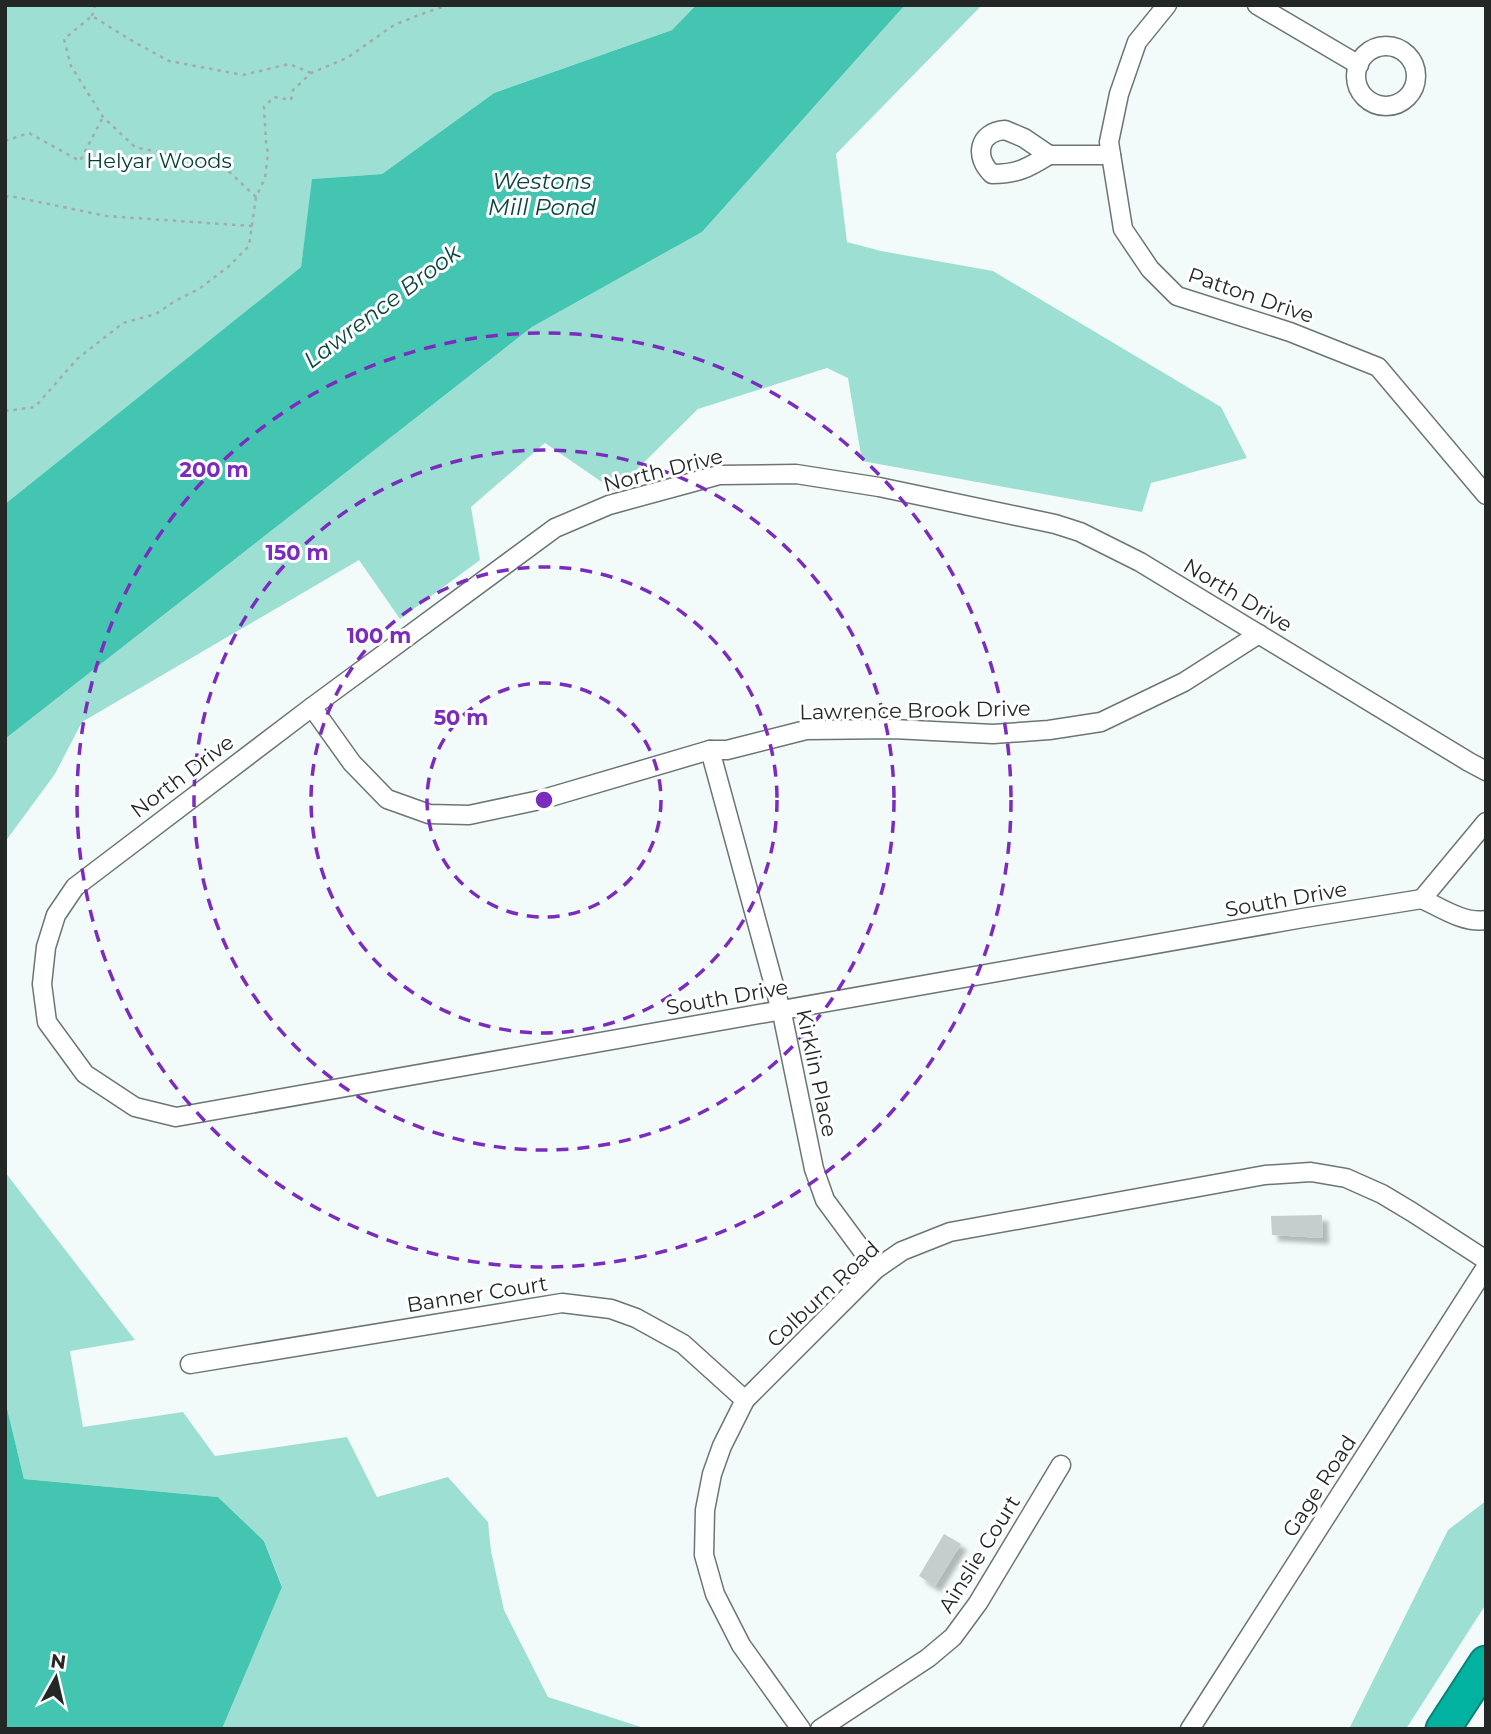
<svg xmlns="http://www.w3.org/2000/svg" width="1491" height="1734" viewBox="0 0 1491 1734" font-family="Montserrat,sans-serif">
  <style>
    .green { fill: #9de0d3 }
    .water { fill: #44c5b2 }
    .building { fill: #c5cecc; filter: url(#shadow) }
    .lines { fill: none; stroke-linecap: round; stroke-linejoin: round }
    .minor-casing { stroke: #6d7573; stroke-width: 21 }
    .motorway-casing { stroke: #0c8175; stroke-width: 37 }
    .path { stroke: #a4aba9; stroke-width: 2.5; stroke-dasharray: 3.5 5; stroke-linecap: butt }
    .minor { stroke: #fff; stroke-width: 18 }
    .motorway { stroke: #00b29f; stroke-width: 33 }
    .ring { fill: none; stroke: #7b2cbf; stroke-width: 3.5; stroke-dasharray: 12 9 }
    .labels { text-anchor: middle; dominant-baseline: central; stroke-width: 6; stroke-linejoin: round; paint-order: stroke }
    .park-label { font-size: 21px; fill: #023f37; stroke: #fff }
    .street-label { font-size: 21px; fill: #232726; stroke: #fff }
    .water-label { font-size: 23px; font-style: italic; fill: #0b453d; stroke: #fff }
    .centre { fill: #7b2cbf; stroke: #fff; stroke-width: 3.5 }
    .ring-label { font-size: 21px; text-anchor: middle; font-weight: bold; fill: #7b2cbf; stroke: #fff; stroke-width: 6; stroke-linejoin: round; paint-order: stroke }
  </style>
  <defs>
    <filter id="shadow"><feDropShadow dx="6" dy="6" stdDeviation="2" flood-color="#0004"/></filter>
  </defs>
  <rect width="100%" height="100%" fill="#f2fbf9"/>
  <g class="green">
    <polygon points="5,5 696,5 672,30 494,93 382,174 313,179 301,267 5,504"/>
    <polygon points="905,5 982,5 836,154 847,242 881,251 993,271 1221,407 1247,458 1151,483 1142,512 862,461 848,378 827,368 698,409 615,491 545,443 471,507 480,560 400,619 359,560 82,722 55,774 5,842 5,739 532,327 702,232"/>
    <polygon points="5,1172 135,1340 70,1351 83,1427 183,1412 215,1456 347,1437 377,1497 448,1477 488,1522 491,1551 504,1610 548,1697 647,1729 222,1729 282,1586 264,1541 218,1497 24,1479 5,1400"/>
    <polygon points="1486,1501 1486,1604 1406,1729 1349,1729 1448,1530"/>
  </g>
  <g class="water">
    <polygon points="696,5 905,5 702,232 532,327 5,739 5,504 301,267 312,179 382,174 494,93 672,30"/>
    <polygon points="5,1400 24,1479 218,1497 264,1541 282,1587 222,1729 5,1729"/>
  </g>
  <g class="building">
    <polygon points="1322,1215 1323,1238 1272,1235 1271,1216"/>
    <polygon points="944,1534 961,1544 935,1586 919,1576"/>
  </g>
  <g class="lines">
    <defs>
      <g id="minor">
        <polyline points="1167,5 1137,42 1119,94 1109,142 1123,229 1150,269 1177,296 1290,332 1378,367 1486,495"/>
        <polyline points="1257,5 1359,65"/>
        <circle cx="1386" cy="76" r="30"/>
        <path d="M1005 130 1024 138 1049 155C1028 168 1017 174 992 174 974 157 978 132 1005 130Z"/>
        <polyline points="1049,155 1111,155"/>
        <polyline points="312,707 352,763 387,799 429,814 469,815 540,800 710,750 727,750 806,730 893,729 993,734 1049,730 1101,722 1184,682 1259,634"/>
        <polyline points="710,750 783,1018 814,1169 825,1200 876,1269"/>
        <polyline points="1422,899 1303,918 176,1117 135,1107 85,1074 47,1022 42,984 46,947 56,915 75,887 312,707 555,528 609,505 719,475 796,474 879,487 1055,524 1080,532 1140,562 1469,762 1486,771"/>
        <polyline points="1422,899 1486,822"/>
        <path d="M1422 899C1441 908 1465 924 1486 920"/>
        <polyline points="190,1364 562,1303 611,1309 636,1318 683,1344 745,1400"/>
        <polyline points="801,1729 741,1645 715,1594 704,1555 705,1510 712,1474 722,1446 745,1400 876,1269 902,1251 950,1232 1265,1175 1311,1172 1346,1178 1382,1194 1412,1212 1486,1260"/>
        <polyline points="820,1729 928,1658 953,1637 978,1603 1061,1465"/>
        <polyline points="1190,1729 1486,1267"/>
      </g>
      <polyline id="motorway" points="1443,1729 1486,1663"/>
    </defs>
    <use href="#minor" class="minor-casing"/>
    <use href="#motorway" class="motorway-casing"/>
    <g class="path">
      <polyline points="92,16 95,5"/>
      <polyline points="5,141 29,133 80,161 103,117"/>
      <polyline points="5,197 10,196 106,216 252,226"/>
      <polyline points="256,197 223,166 135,147 103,117 71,66 64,39 92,16 134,42 169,61 243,75 289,64 311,73"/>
      <polyline points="5,411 35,407 77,359 123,323 156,314 175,301 199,289 229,266 249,246 256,197 265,178 268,153 266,142 264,107 274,97 291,100 293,90 311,73 347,58 394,25 419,15 448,5"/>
    </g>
    <use href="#minor" class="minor"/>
    <use href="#motorway" class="motorway"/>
  </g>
  <g class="ring">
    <circle cx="544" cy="800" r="117"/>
    <circle cx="544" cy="800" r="233"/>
    <circle cx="544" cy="800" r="350"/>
    <circle cx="544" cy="800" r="467"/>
  </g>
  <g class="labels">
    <g class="park-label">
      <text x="159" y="160">Helyar Woods</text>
    </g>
    <g class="street-label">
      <text transform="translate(1251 295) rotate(19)">Patton Drive</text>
      <text transform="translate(663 470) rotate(-14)">North Drive</text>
      <text transform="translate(1238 595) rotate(31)">North Drive</text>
      <text transform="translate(915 710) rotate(-1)">Lawrence Brook Drive</text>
      <text transform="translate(182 776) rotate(-37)">North Drive</text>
      <text transform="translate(1286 899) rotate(-10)">South Drive</text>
      <text transform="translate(727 997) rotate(-10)">South Drive</text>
      <text transform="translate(817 1073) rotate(78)">Kirklin Place</text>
      <text transform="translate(477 1294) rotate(-9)">Banner Court</text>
      <text transform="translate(823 1294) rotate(-43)">Colburn Road</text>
      <text transform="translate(1319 1486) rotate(-57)">Gage Road</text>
      <text transform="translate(979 1554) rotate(-58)">Ainslie Court</text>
    </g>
    <g class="water-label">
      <text x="542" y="181">Westons<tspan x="542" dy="26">Mill Pond</tspan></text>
      <text transform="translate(382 306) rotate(-37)">Lawrence Brook</text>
    </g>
  </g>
  <circle cx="544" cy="800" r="10" class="centre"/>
  <g class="ring-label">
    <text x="214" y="477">200 m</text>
    <text x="297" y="560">150 m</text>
    <text x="379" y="643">100 m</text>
    <text x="461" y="725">50 m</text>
  </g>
  <rect width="1491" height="1734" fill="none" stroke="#232726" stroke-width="14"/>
  <g transform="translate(56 1678) rotate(8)" stroke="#ffffff" stroke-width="5" paint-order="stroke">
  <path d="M0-5L12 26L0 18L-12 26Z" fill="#232726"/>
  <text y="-10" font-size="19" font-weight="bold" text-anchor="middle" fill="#232726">N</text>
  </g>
</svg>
